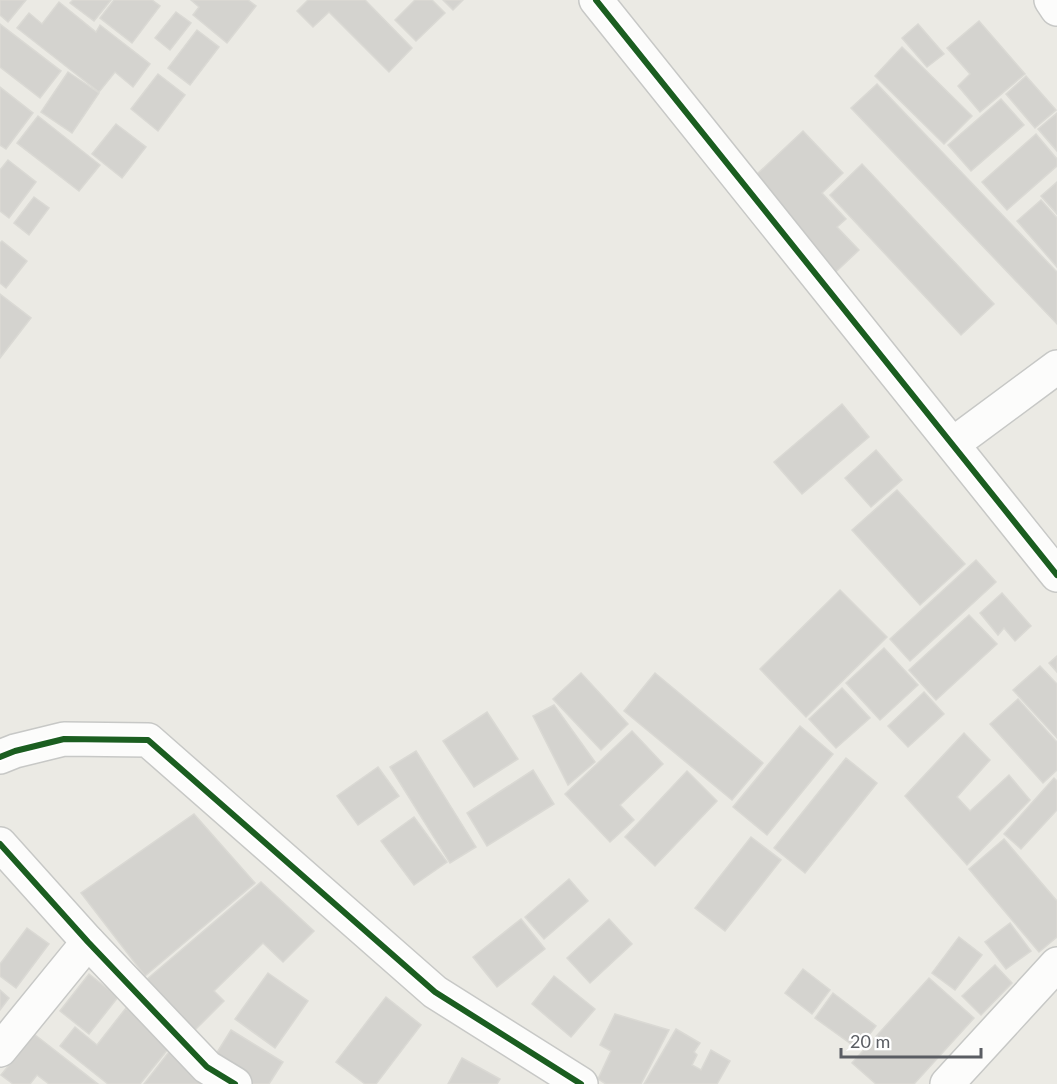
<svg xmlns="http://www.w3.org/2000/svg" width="1057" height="1084" viewBox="0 0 1057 1084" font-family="Lato,sans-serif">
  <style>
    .building { fill: #d4d3cf; stroke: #dad9d4; stroke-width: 1.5 }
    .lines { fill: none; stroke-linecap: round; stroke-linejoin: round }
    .street-casing { stroke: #c7c8c6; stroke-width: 36 }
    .street { stroke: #fcfcfb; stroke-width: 33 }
    .cycleway-casing { stroke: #fff; stroke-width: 10 }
    .cycleway { stroke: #1b5e20; stroke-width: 6 }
  </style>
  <rect width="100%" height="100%" fill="#ebeae4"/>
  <g class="building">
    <polygon points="0,0 26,0 8,22 0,15"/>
    <polygon points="73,0 111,0 94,21 70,3"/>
    <polygon points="114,0 152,0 160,6 132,43 100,18"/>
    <polygon points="191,0 248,0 256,6 227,43 193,15 199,7"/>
    <polygon points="308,0 365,0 412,48 389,72 329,12 313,27 297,11"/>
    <polygon points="415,0 432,0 445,13 416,41 395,20"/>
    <polygon points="443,0 463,0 453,10"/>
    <polygon points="59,2 96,32 100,25 150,64 133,87 115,72 99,92 17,28 29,13 42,24"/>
    <polygon points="176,12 191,23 170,50 155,38"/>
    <polygon points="979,21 1025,74 980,112 958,86 970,74 947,48"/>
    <polygon points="0,24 61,71 40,98 0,67"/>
    <polygon points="918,24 944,54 927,67 902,38"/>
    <polygon points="197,30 219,47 190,85 168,68"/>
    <polygon points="902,47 972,116 944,144 875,76"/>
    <polygon points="68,72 99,93 72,133 41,112"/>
    <polygon points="158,74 185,95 158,131 131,109"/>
    <polygon points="1026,76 1056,110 1035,128 1006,94"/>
    <polygon points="877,84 1057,272 1057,324 851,108"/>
    <polygon points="0,87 33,113 6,149 0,145"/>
    <polygon points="1001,99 1024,125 971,171 948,145"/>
    <polygon points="1057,113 1057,151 1038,129"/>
    <polygon points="38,116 100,165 79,191 17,143"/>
    <polygon points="116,124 146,147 122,178 92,154"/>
    <polygon points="803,131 843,173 822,193 846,219 837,227 859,250 825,282 739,191"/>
    <polygon points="1036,134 1057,159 1057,166 1007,210 982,182"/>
    <polygon points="8,160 36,182 9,218 0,211 0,170"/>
    <polygon points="862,164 994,304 961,335 830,195"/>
    <polygon points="1057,182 1057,214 1041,196"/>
    <polygon points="34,197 49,208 29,235 14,223"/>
    <polygon points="1041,200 1057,218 1057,267 1017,221"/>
    <polygon points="2,241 27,261 6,288 0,283 0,243"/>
    <polygon points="0,294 31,318 0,358"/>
    <polygon points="842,404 869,437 802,494 774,462"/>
    <polygon points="876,450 902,480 871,507 845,478"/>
    <polygon points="897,490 965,564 920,605 852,530"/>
    <polygon points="976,560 996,582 910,661 890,639"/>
    <polygon points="840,590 887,637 806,717 760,669"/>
    <polygon points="1002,593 1031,626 1015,641 1004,628 998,635 980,613"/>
    <polygon points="969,615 997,644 936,700 909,670"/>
    <polygon points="884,648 918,685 880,720 846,683"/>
    <polygon points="1057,656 1057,672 1049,663"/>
    <polygon points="1040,666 1057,684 1057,738 1013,690"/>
    <polygon points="581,673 628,724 601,750 553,699"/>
    <polygon points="655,673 763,763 732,800 624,711"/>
    <polygon points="842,688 870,718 836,748 809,719"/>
    <polygon points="924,692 944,714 908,747 888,726"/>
    <polygon points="1018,699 1057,742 1057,770 1043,783 990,724"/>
    <polygon points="554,705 595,762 568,785 533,716"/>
    <polygon points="487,712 518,759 474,787 443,741"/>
    <polygon points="800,726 833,754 767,835 733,807"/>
    <polygon points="632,731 663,764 620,805 634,820 610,842 565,794"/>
    <polygon points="964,733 990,760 957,797 970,811 1009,775 1030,800 967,865 905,796"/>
    <polygon points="416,751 476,847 450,863 390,767"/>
    <polygon points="846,758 877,783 805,873 774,848"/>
    <polygon points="378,767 399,796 358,825 337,796"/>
    <polygon points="533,770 554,804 487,846 467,813"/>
    <polygon points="687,771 717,801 655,866 625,837"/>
    <polygon points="1054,778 1057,781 1057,810 1021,849 1004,834"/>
    <polygon points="194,814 255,883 145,976 81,893"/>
    <polygon points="414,817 447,862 414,885 381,841"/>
    <polygon points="751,837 781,860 725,931 695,908"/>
    <polygon points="1004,839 1057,901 1057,937 1039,952 969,869"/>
    <polygon points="569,879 588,901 544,939 525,917"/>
    <polygon points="261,882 314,931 283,962 263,943 214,991 224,1001 192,1033 146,980"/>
    <polygon points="521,919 545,949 497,987 473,957"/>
    <polygon points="609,919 632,944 590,983 567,958"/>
    <polygon points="1010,923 1031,951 1006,969 985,942"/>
    <polygon points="27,928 49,944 16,988 0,976 0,964"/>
    <polygon points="959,937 982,955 955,990 932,973"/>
    <polygon points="995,965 1012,983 981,1015 962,996"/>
    <polygon points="803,969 830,990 812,1014 785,993"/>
    <polygon points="268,973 308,1001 275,1048 235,1019"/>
    <polygon points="89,974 118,997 89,1034 60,1011"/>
    <polygon points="554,976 595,1009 571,1037 532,1004"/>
    <polygon points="929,978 974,1018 914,1084 876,1084 852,1063"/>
    <polygon points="0,990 9,998 0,1010"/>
    <polygon points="833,993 876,1026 858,1049 815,1018"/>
    <polygon points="386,997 421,1025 376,1084 365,1084 336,1062"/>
    <polygon points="126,1008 172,1044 140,1084 108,1084 60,1046 75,1027 97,1045"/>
    <polygon points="615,1014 669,1030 641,1084 606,1084 598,1079 611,1051 600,1045"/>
    <polygon points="676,1029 700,1043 694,1052 697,1055 692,1065 701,1070 711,1050 730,1061 717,1084 644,1084"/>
    <polygon points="231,1030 283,1062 269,1084 246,1084 211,1062"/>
    <polygon points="34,1034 98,1084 49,1084 37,1075 30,1084 13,1084 1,1075"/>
    <polygon points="172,1048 213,1084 144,1084"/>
    <polygon points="462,1058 500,1079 497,1084 448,1084"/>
  </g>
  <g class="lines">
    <defs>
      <g id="street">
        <polyline points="596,0 1057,575"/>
        <polyline points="1051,0 1057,9"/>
        <polyline points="953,444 1057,367"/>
        <polyline points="0,757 15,751 64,739 148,740 435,992 581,1084"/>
        <polyline points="0,844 88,942 207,1067 235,1084"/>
        <polyline points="0,1050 88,942"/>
        <polyline points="947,1084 1057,964"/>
      </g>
    </defs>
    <use href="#street" class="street-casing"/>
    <use href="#street" class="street"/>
    <defs>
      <g id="cycleway">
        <polyline points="596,0 1057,575"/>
        <polyline points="0,757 15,751 64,739 148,740 435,992 581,1084"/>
        <polyline points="0,844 88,942 207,1067 235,1084"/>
      </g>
    </defs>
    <use href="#cycleway" class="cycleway-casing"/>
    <use href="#cycleway" class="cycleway"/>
  </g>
  <path d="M841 1048v9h140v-9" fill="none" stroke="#5a5d63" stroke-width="3"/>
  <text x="850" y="1048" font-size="18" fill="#5a5d63" stroke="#ffffff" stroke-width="4.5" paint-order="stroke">20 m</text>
</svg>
